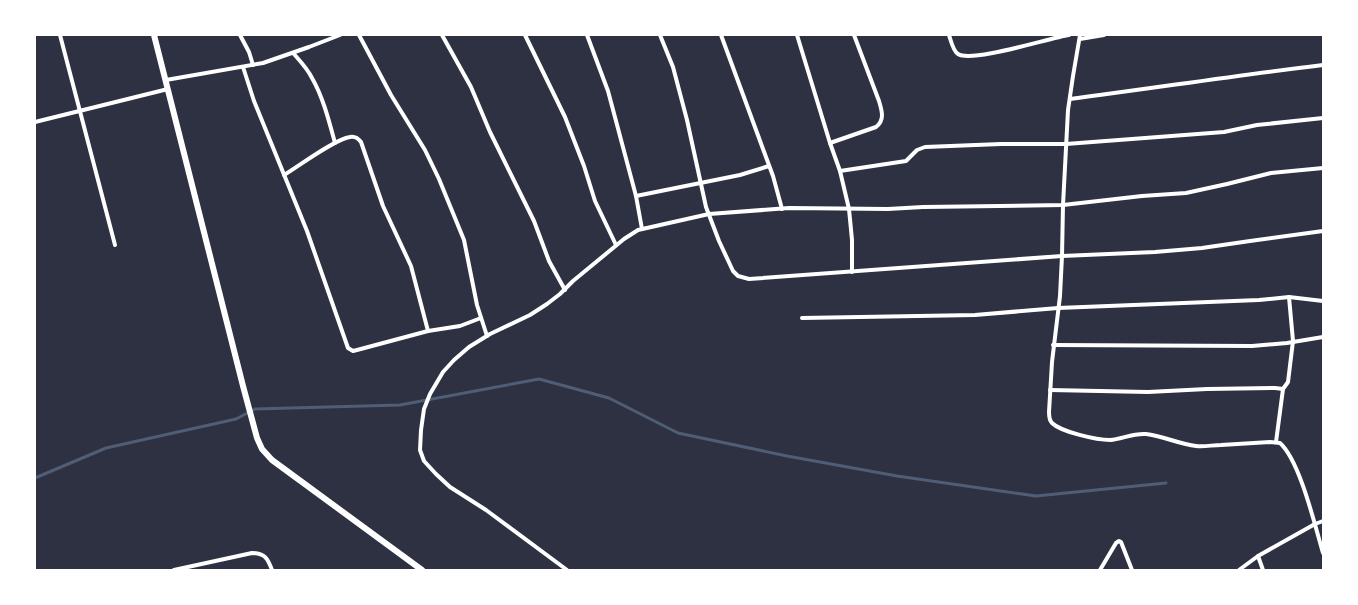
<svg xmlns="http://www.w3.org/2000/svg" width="1358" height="605" viewBox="0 0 1358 605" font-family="'Archivo Narrow',sans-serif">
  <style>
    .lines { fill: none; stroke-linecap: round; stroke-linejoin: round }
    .stream { stroke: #4f5d75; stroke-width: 3 }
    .minor { stroke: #fff; stroke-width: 4 }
    .tertiary { stroke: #fff; stroke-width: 6 }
  </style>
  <rect width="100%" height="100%" fill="#2d3142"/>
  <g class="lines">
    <polyline class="stream" points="35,478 106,448 236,419 255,409 400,405 539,379 609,398 678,433 787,456 897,476 1036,496 1166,483"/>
    <g class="minor">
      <polyline points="60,35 115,245"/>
      <polyline points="240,35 249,52 253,65"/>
      <polyline points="359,35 391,95 425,150 439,179 464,240 477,305 487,336"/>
      <polyline points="442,35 471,87 490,132 534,221 549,261 565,290"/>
      <polyline points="525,35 565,117 584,166 595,201 616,245"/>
      <polyline points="587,35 608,91 636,196 642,229"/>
      <polyline points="660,35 673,67 687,120 706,207 719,241 733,271 738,276 749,279 1062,256 1155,252 1202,248 1250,241 1323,231"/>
      <polyline points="721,35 773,176 782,209"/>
      <polyline points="797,35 830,143 840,171 849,209 852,240 852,272"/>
      <path d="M949 35C951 41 953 51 958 54 972 63 1049 38 1069 35"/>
      <path d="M1080 35 1073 76 1068 110 1063 205 1062 256 1060 296 1052 362 1049 412C1049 416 1049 420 1052 423 1061 432 1097 440 1110 440 1122 439 1133 433 1146 434 1163 436 1179 444 1196 446 1204 447 1213 445 1221 445 1237 444 1253 443 1270 442L1280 443C1300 461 1315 526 1323 553"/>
      <polyline points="1080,39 1104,35"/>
      <path d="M293 53C300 61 307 68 312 78 323 97 329 121 335 143"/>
      <polyline points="243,67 254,101 307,231 348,348 353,351 357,350 428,331 460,326 481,318"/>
      <polyline points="166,80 263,63 309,47 340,35"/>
      <path d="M1070 99C1155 88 1239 75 1323 65"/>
      <polyline points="35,122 168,89"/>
      <path d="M830 143 876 127C885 120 882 111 879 101L854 35"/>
      <polyline points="840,171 906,161 917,150 925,147 1001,144 1066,144 1224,132 1257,125 1323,118"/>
      <path d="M284 175C299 166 335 139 350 137 355 136 358 138 361 142L383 206 411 266 428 331"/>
      <polyline points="636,196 740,175 769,166"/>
      <polyline points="802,318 975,315 1058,308 1259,300 1289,297 1323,301"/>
      <polyline points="1053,345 1252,346 1287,343 1323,337"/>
      <polyline points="1050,390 1148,392 1207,389 1275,388 1283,389 1288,382 1293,341 1289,297"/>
      <polyline points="1276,442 1283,389"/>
      <path d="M174 570 252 553C265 553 268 559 272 570"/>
      <polyline points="567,570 486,510 450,487 436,474 424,461 420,450 421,430 424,409 430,394 443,372 454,360 469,347 490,334 530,315 547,304 560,294 573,281 624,239 638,230 709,214 789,208 888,209 923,207 1063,205 1142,196 1186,193 1227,184 1271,173 1323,168"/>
      <polyline points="1100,570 1116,543 1119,541 1121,542 1132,570"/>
      <polyline points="1239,570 1258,556"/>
      <polyline points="1263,570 1258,556 1315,524 1323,521"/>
    </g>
    <polyline class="tertiary" points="154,35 243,386 257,438 262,449 272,460 422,570"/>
  </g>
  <rect width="1358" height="605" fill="none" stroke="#ffffff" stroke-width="72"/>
</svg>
